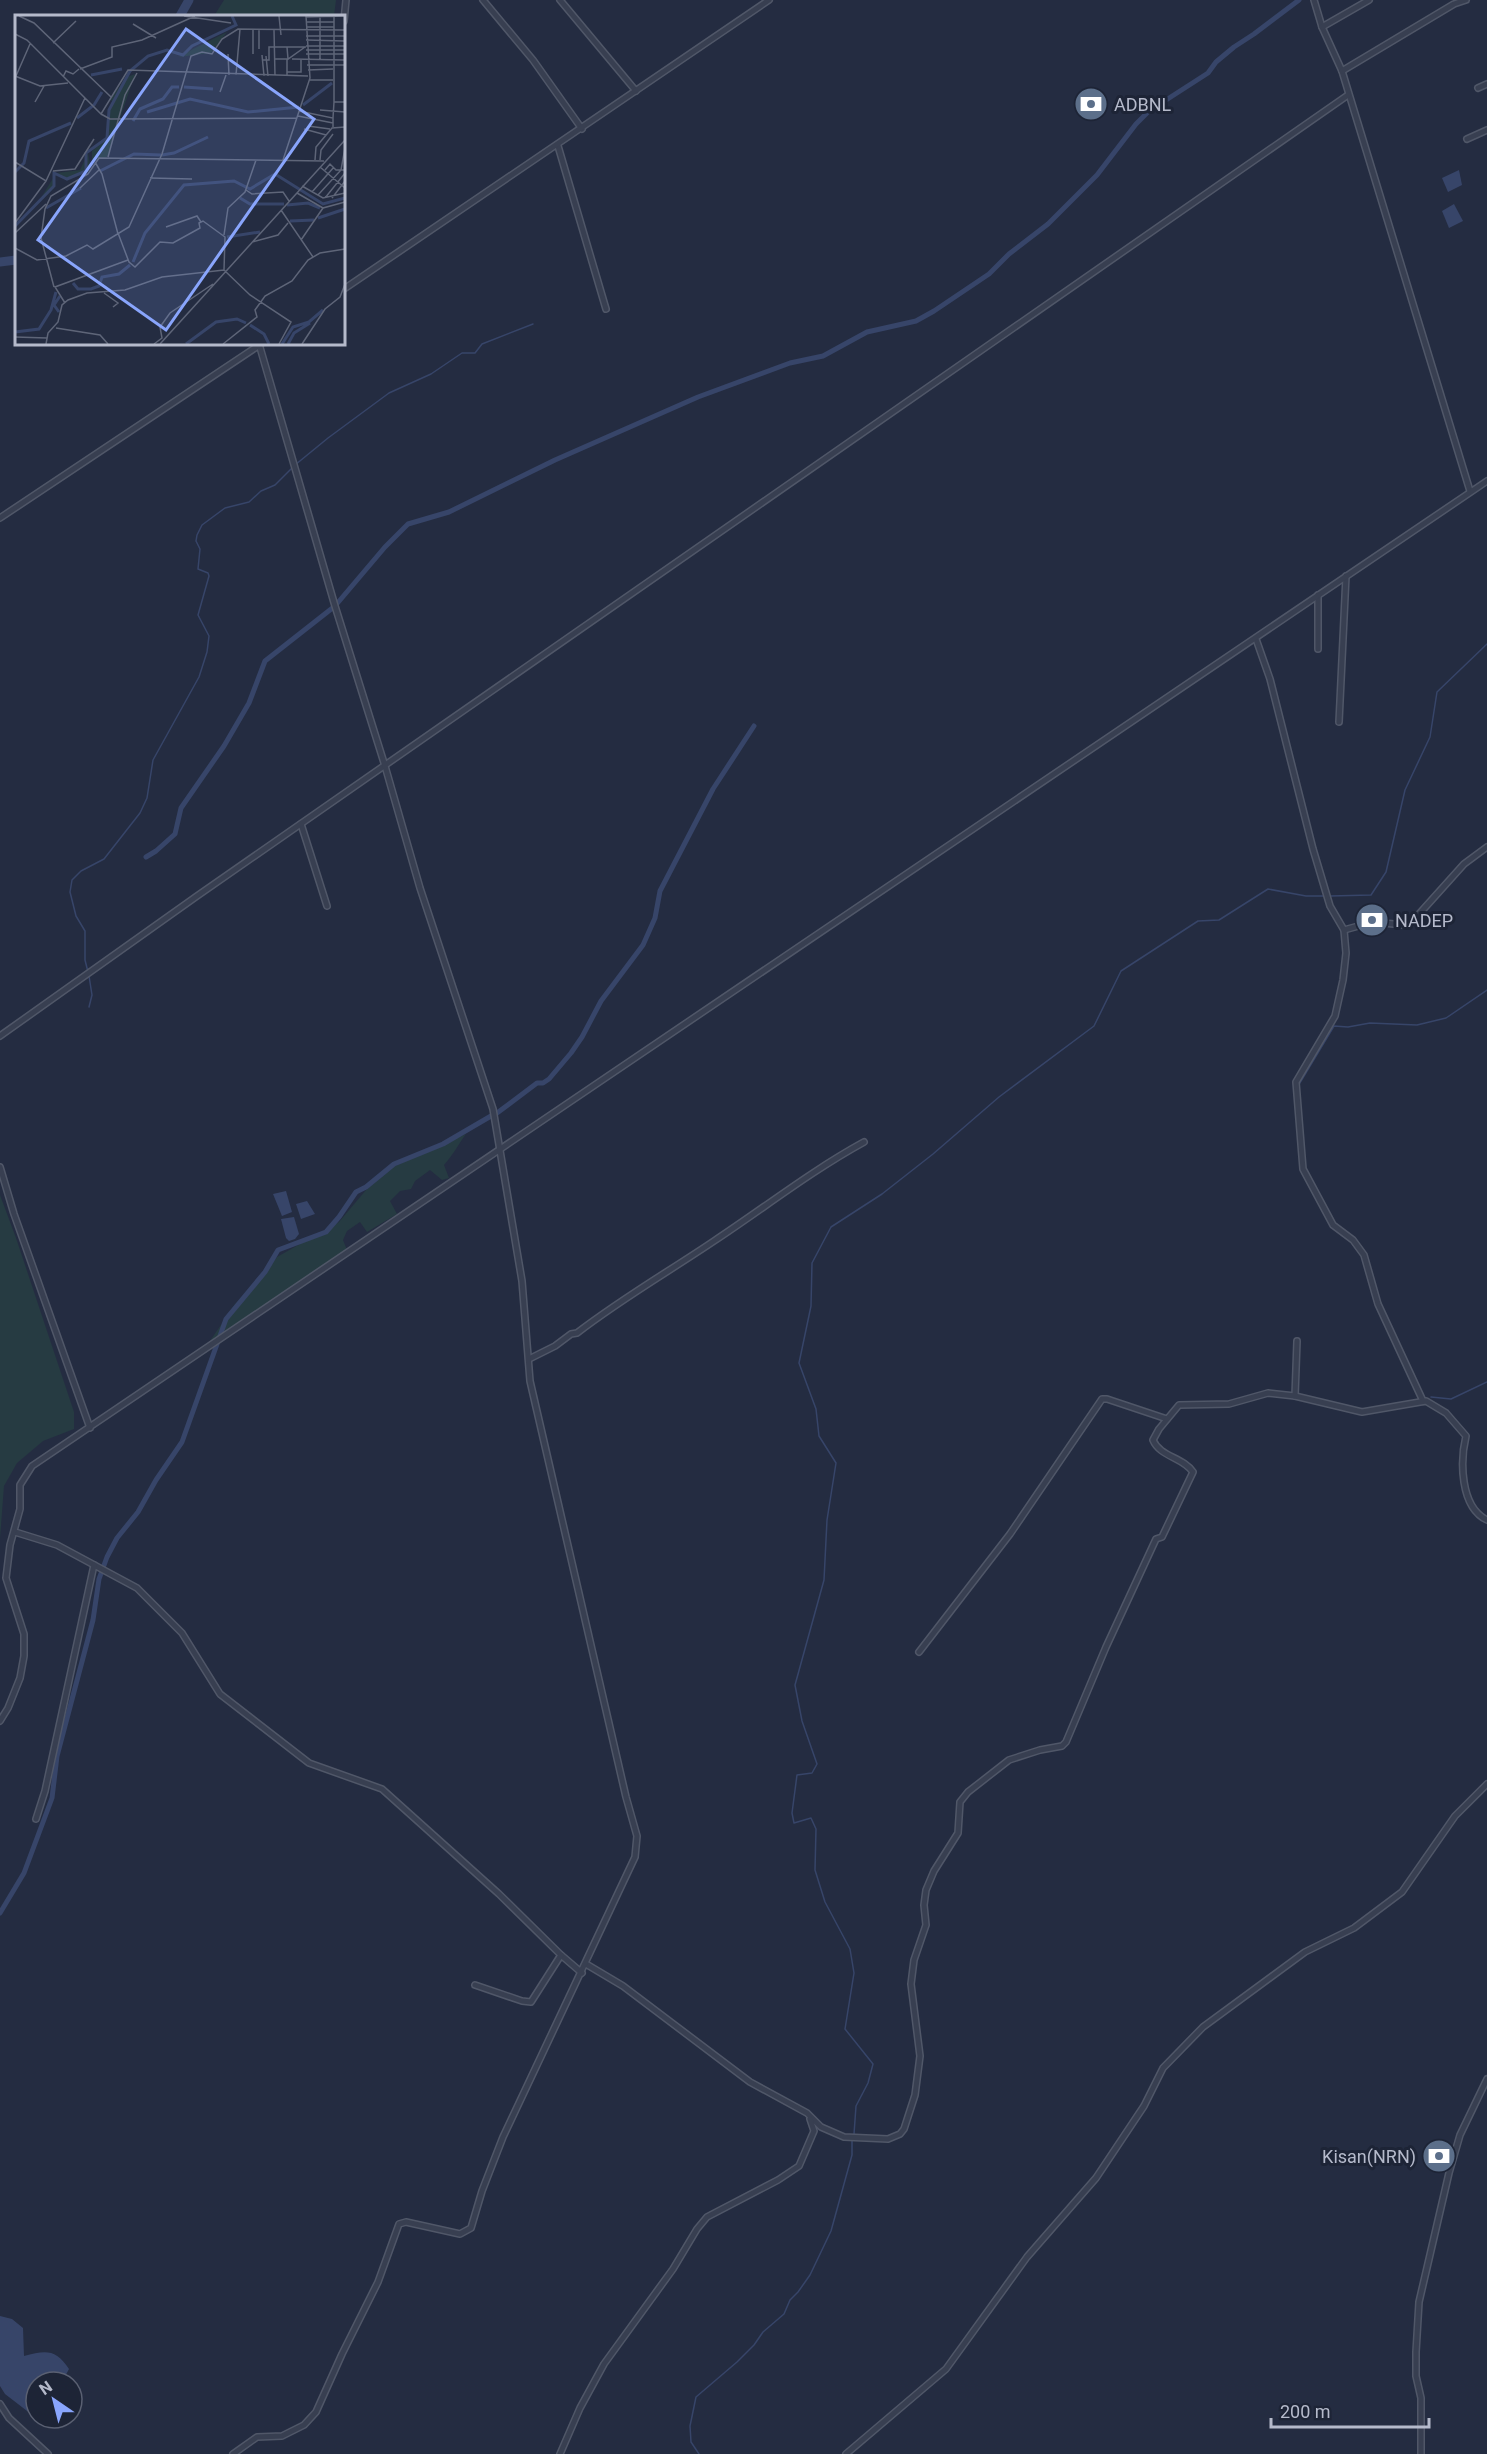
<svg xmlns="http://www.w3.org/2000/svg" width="1487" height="2454" viewBox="0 0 1487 2454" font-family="Roboto,sans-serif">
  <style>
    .green { fill: #263b42 }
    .water { fill: #374569 }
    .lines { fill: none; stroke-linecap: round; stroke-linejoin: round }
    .stream { stroke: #374569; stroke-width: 1.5 }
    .canal { stroke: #374569; stroke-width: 5 }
    .river { stroke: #374569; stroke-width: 9 }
    .street-casing { stroke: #505768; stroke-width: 8 }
    .street { stroke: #383f51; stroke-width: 5 }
    .labels { text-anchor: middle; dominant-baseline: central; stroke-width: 6; stroke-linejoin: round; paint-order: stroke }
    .poi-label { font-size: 18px; fill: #b5bacb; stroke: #1d2436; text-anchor: start }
    .inset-river { fill: none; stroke: #374569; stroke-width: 3 }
    .inset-road { fill: none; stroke: #5e6578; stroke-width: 1.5 }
    .view { fill: #89a5fc; fill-opacity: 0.15; stroke: #89a5fc; stroke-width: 3 }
    .inset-edge { fill: none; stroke: #b5bacb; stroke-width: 3 }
  </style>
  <rect width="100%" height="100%" fill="#242c41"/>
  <g class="green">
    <polygon points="224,0 336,0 334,16 214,16"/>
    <path d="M466 1134C458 1145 453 1155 444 1165L449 1178 442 1180 430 1170 415 1181 411 1189 400 1191 390 1201 397 1214 367 1232 360 1222 347 1231 343 1240 347 1250 210 1341 235 1304 252 1289 277 1257 339 1222 366 1190 395 1166Z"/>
    <polygon points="0,1195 16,1238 74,1412 74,1429 43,1441 17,1463 4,1486 0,1539"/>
  </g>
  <g class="water">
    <polygon points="1459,170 1462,185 1448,192 1442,178"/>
    <polygon points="1454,204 1463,221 1449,228 1442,211"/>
    <polygon points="286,1191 292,1212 282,1216 273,1194"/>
    <polygon points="307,1201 315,1214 301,1219 296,1204"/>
    <polygon points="294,1217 299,1234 295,1239 289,1241 286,1238 281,1219"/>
    <path d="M0 2316 12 2319 23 2328 24 2356C46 2350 56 2349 69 2369L62 2382H36V2408L31 2414 5 2394 0 2386Z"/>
  </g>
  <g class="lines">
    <g class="stream">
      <polyline points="295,465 328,438 389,393 431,374 462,353 475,353 482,344 533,324"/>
      <polyline points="1330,896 1371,895 1386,872 1405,790 1430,737 1437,692 1487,644"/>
      <polyline points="88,972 85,960 85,931 76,916 70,892 72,880 81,871 104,859 140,813 147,798 153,760 199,677 207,652 209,636 198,615 209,576 208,573 198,569 200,549 196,541 197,535 202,525 225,508 249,502 261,491 275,485 292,468"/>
      <polyline points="89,1007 92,995 89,976"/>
      <polyline points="1298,1086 1334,1026 1348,1027 1370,1023 1417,1025 1446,1018 1487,990"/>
      <polyline points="1431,1397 1451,1399 1487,1382"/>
      <polyline points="854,2134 856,2106 868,2083 873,2064 845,2029 854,1973 850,1949 825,1902 815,1870 816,1829 811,1818 794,1823 792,1813 797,1775 812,1773 817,1764 802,1721 795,1685 824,1580 827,1520 836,1463 819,1436 816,1409 799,1363 811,1306 812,1263 831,1227 882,1194 933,1154 999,1097 1094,1026 1121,971 1198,921 1219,920 1268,889 1306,896 1325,896"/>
      <polyline points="699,2454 691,2442 690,2426 696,2397 737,2362 754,2345 763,2332 784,2314 790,2300 798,2292 810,2275 831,2231 852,2155 852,2140"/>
    </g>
    <g class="canal">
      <polyline points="146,857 156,851 175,834 181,808 224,746 249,703 265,661 335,606 385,547 408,524 449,512 555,460 698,397 790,363 823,356 867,332 916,321 934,311 989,274 1009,254 1048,224 1097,175 1136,124 1149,111 1208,73 1216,62 1234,47 1254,34 1299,0"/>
      <polyline points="497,1113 537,1083 543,1083 549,1079 571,1053 582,1037 601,1001 643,945 655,918 660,891 713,789 754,726"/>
      <polyline points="0,1913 24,1873 52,1798 57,1756 93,1620 99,1579 107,1557 117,1538 138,1512 156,1480 182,1442 226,1319 265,1272 278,1250 326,1232 339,1217 356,1192 366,1187 394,1164 443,1144 491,1116"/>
    </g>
    <g class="river">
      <polyline points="180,16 189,0"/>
      <polyline points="0,262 16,260"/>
    </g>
    <defs>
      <g id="street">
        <polyline points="483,0 533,60 582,129"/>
        <polyline points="560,0 636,91"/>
        <polyline points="1314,0 1322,27 1342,71 1470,491"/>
        <polyline points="344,21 346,0"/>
        <polyline points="1322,27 1369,0"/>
        <polyline points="1342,71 1454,4 1466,0"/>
        <polyline points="1478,88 1487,84"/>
        <polyline points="1467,139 1487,130"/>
        <polyline points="558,146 606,309"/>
        <polyline points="344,289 769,0"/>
        <polyline points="0,518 261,344"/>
        <polyline points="1256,639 1270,679 1313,849 1330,906 1344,930 1346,953 1343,980 1335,1016 1296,1082 1303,1169 1333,1225 1353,1240 1364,1255 1378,1304 1423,1401"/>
        <polyline points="1318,649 1318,595"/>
        <polyline points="1339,722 1346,576"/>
        <polyline points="301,824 327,906"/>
        <polyline points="1344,930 1373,922 1404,925 1411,923 1464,864 1487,847"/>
        <polyline points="0,1036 197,896 1348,95"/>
        <polyline points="0,1167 14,1214 90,1428"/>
        <path d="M529 1359 555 1346 571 1334 577 1333C621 1299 668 1272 714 1241 764 1208 811 1171 864 1142"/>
        <polyline points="1295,1396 1297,1341"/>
        <polyline points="15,1532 57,1545 137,1588 182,1633 220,1694 309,1763 382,1789 499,1894 561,1955 582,1973"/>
        <polyline points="919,1652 1010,1534 1102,1399 1107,1399 1167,1419"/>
        <polyline points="0,1721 8,1708 20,1678 24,1656 24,1634 6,1578 10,1545 20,1509 20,1485 32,1466 1487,481"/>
        <polyline points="36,1819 45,1791 94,1565"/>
        <path d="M586 1964 623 1986 750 2082 807 2113 821 2127 844 2137 888 2139 900 2134 904 2129 915 2095 920 2056 911 1984 914 1960 926 1925 924 1905 926 1890 934 1871 958 1833 960 1802 968 1792 1009 1760 1040 1750 1062 1746 1066 1742 1106 1647 1156 1539 1162 1537 1193 1472C1183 1457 1160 1457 1153 1440L1159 1429 1179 1405 1229 1404 1268 1393 1295 1396 1362 1412 1426 1401 1446 1413 1466 1436C1460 1461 1460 1507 1487 1520"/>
        <polyline points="475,1985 522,2001 531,2002 561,1955"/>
        <polyline points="0,2404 9,2418 48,2454"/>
        <polyline points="233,2454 257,2437 282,2436 304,2425 316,2412 342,2354 378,2282 399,2224 406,2222 460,2234 471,2228 482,2191 503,2137 635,1857 637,1836 626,1797 530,1381 522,1281 493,1109 420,888 385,766 335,606 259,344"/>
        <polyline points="560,2454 580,2408 604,2364 673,2269 697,2229 707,2217 778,2180 799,2166 814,2131 810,2119"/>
        <polyline points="846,2454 946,2369 1027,2257 1096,2178 1144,2106 1163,2068 1203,2027 1305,1952 1354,1928 1402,1892 1455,1816 1487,1784"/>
        <polyline points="1421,2454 1421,2398 1416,2376 1416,2352 1419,2302 1449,2173 1460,2135 1487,2079"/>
      </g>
    </defs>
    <use href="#street" class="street-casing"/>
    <use href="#street" class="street"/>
  </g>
  <defs>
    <symbol id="bank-disc" viewBox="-11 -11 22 22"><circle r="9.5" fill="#5c6f8a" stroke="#1d2436"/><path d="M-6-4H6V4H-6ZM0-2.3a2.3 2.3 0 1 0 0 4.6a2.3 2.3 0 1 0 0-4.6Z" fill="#fff"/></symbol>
  </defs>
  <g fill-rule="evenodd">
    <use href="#bank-disc" x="1072" y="85" width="38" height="38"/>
    <use href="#bank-disc" x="1353" y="901" width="38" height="38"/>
    <use href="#bank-disc" x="1420" y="2137" width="38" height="38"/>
  </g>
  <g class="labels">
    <g class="poi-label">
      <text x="1114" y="104">ADBNL</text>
      <text x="1395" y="920">NADEP</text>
      <text x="1416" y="2156" text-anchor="end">Kisan(NRN)</text>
    </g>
  </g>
  <g transform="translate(15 15)">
    <rect width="330" height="330" fill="#242c41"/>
    <path d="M212 17 196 38 164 42 178 34ZM120 59 92 142 77 147V136L93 123V101L102 77 98 86 94 85 112 62ZM73 138 75 149 71 158 52 163 42 158 65 155ZM40 160 39 173 0 212 26 183Z" fill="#263b42"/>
    <path class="inset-river" d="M76 60 107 54M169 72 198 74M288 90 317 68M132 97 175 84 233 97 284 92M62 103 79 90 87 77M118 106 125 94 148 84 157 72H164M147 140 159 138 193 122M85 156 119 139 146 140M0 157 9 148 14 126 56 108M225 183 235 189H269M272 190 293 188 305 193M31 193 66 173M303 203 330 194M275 206 299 205M0 211 39 171V158L52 164 71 156V138L92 123 94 95 115 56 133 41 152 35 168 40 177 31 221 10 217 1M212 222 245 217M118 247 130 218 169 170 219 166 235 174 260 159 308 189 330 183M58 268 63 274H76L84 271 87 262 104 259 115 250M44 297 39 290 45 281M235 310 249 319 254 329M0 317 24 314 36 295 41 277M171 329 201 307 222 304 231 308M267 329 278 312 294 307 308 295M273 329 279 318 295 308"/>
    <path class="inset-road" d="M4 1 19 8 96 82M169 1 216 8M264 1 266 20M291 2 329 1M291 7H319M118 9 141 23M291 12H319M238 14V39M259 15 260 61M0 19 12 25 86 99 113 55 293 61M291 21H330M291 25 330 26M38 28 61 6M291 31H330M244 34V14M291 35H330M213 39 214 60M291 39H330M247 40 249 61M251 41 253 61M259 44H273L272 32M277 44 330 45M305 44V1M248 45H254V32H291M292 50H330M65 54 97 42V32L127 25 180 1M293 55 318 54M272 57H286V45M221 60 225 14M0 61 25 71 53 68M1 61 15 29M272 61V45L290 32M48 62 51 56 58 59 64 54M294 65H318M205 77 211 60M20 87 29 71M319 87V1M305 95 330 97M284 96 318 103V112M86 99 95 104 282 103M283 101 318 108M318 103 319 87H330M293 111 315 114M289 114 311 120M93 142 110 80 122 58M268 145 295 63 291 1M300 145 301 132 317 113 330 112M305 145 306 135 318 119M0 147 31 166 70 83M80 147 87 159 103 219M305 152 330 173M310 155 315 149 321 155H330M38 156 60 154 79 124M135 163 177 164M287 171 308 183 330 178M65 173 85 154M231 175 237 179 268 177 274 186M297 177 319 152M282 178 308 193M303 180 326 155 330 133M310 183 330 158M317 183 330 166M266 195 298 242M0 208 31 166M151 212 182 201 186 207M0 218 31 189M103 218 114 247 120 252 145 227 158 228 185 213 184 208 188 206 210 222 209 255M209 220 213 193 230 177 241 145M286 225 308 193 330 187M237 227 263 220 273 208M0 233 22 245 51 241 72 230 78 234 114 212 147 139 176 41 187 37 197 39 207 24 223 14 330 15M39 272 26 223 30 194 36 181 73 159 84 143 309 146M89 278 103 288 98 292M50 288 40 272 113 245M41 313 85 320 93 329M0 322 32 323M31 329 33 318 43 307 47 290 53 285 72 278 110 275 147 262 209 255 235 280 276 307 264 329M139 329 147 323 145 312 155 298 198 269M145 329 330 125M208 329 242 302 240 295 250 281 277 266 293 245 305 238 330 234M287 329 310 294 325 282 330 269"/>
    <path class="view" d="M171 14 299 104 151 315 23 225Z"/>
    <rect width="330" height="330" class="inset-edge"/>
  </g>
  <g transform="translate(54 2400) rotate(325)"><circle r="28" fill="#1d2436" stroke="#5a6072" stroke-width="1.5"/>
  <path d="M0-4.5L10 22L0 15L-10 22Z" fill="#89a5fc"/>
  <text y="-9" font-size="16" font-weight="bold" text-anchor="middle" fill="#b5bacb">N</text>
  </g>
  <path d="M1271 2418v9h158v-9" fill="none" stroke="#b5bacb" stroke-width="3"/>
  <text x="1280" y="2418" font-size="18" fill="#b5bacb" stroke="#1d2436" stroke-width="4.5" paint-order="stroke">200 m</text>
</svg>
